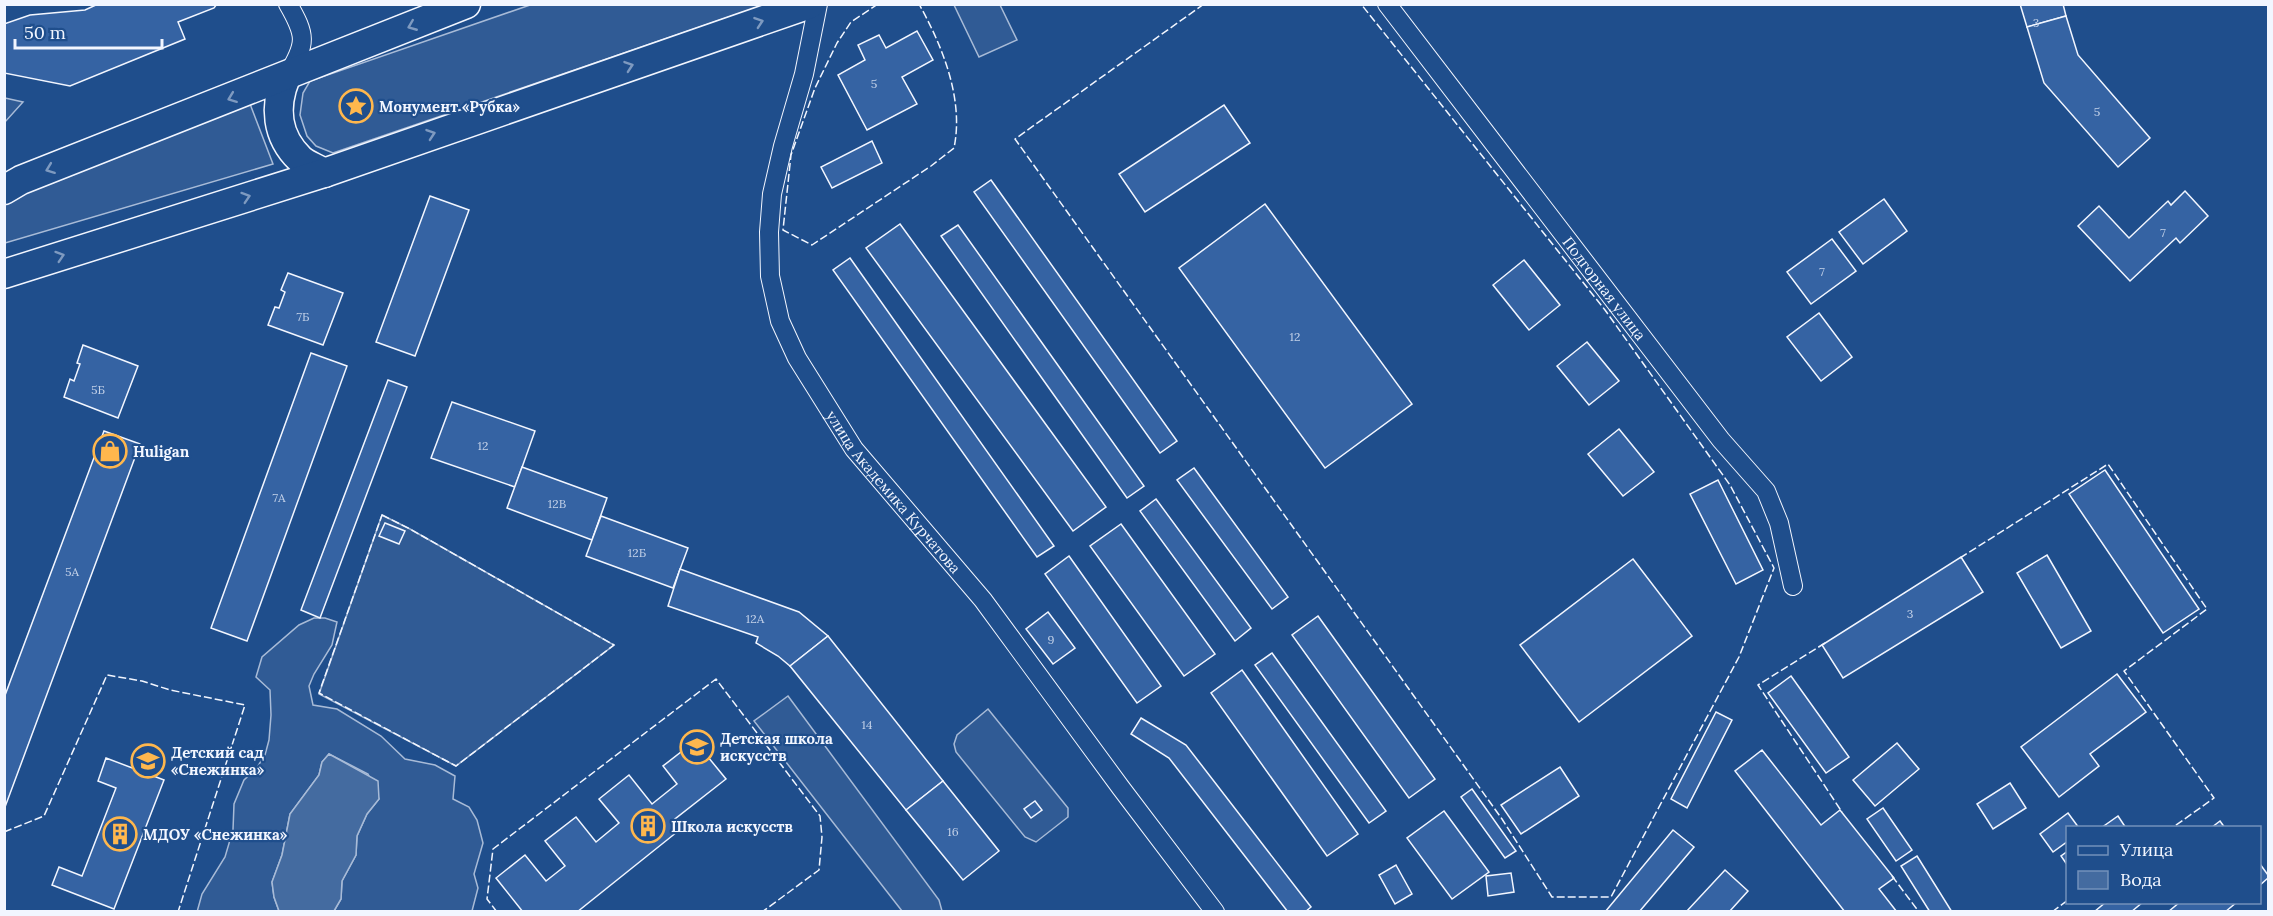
<svg xmlns="http://www.w3.org/2000/svg" width="2273" height="916" viewBox="0 0 2273 916" font-family="Lora,serif">
  <style>
    .built { fill: #305b95; stroke: #a8bbd7; stroke-width: 1.5 }
    .water { fill: #446ba0; stroke: #a8bbd7; stroke-width: 1.5 }
    .building { fill: #3563a3; stroke: #f2f6ff; stroke-width: 1.5 }
    .lines { fill: none; stroke-linecap: round; stroke-linejoin: round }
    .street-casing { stroke: #f2f6ff; stroke-width: 20 }
    .primary-casing { stroke: #f2f6ff; stroke-width: 31 }
    .street { stroke: #1f4e8c; stroke-width: 18 }
    .primary { stroke: #1f4e8c; stroke-width: 28 }
    .fence { stroke: #f2f6ff; stroke-width: 1.5; stroke-dasharray: 8 3; stroke-linecap: butt }
    .oneway { stroke: #7e9ac0 }
    .labels { text-anchor: middle; dominant-baseline: central; stroke-width: 4.5; stroke-linejoin: round; paint-order: stroke }
    .number-label { font-size: 12px; fill: #c3d1e8 }
    .poi-label { font-size: 15px; font-weight: bold; fill: #f2f6ff; stroke: #1f4e8c; text-anchor: start }
    .street-label { font-size: 15px; fill: #f2f6ff; stroke: #1f4e8c }
  </style>
  <rect width="100%" height="100%" fill="#1f4e8c"/>
  <g class="built">
    <polygon points="530,5 764,5 333,153 316,146 307,136 300,115 303,93 310,81"/>
    <polygon points="954,5 1000,5 1017,40 979,57"/>
    <polygon points="247,96 273,164 5,243 5,196"/>
    <polygon points="5,98 23,102 5,122 4,98"/>
    <polygon points="382,515 410,529 614,645 456,766 319,694"/>
    <polygon points="314,618 325,618 337,622 332,645 314,674 309,686 313,705 337,709 381,736 405,759 435,765 455,776 453,799 469,807 477,820 483,843 474,874 478,888 472,911 334,911 341,899 342,881 356,855 357,836 367,814 379,799 368,774 329,754 322,762 319,775 290,814 282,855 272,882 274,897 279,911 197,912 202,894 225,857 233,830 234,804 244,780 256,769 265,755 269,740 271,715 270,690 256,677 262,657 299,625"/>
    <polygon points="788,696 939,900 942,911 902,911 754,721"/>
    <polygon points="988,709 1068,808 1068,817 1036,842 1025,837 956,752 954,744 957,735"/>
  </g>
  <polygon class="water" points="329,754 378,781 379,799 367,814 357,836 356,855 342,881 341,899 334,911 279,911 274,897 272,882 282,855 290,814 319,775 322,762"/>
  <g class="building">
    <polygon points="98,4 217,4 214,8 178,22 185,39 70,86 4,73 4,24 30,15 85,10"/>
    <polygon points="2020,4 2063,4 2066,16 2027,27"/>
    <polygon points="2066,16 2078,55 2150,138 2118,167 2044,83 2027,27"/>
    <polygon points="917,31 933,60 902,77 917,104 867,130 838,75 865,60 858,45 879,35 886,48"/>
    <polygon points="1224,105 1250,143 1145,212 1119,174"/>
    <polygon points="872,141 882,163 832,188 821,167"/>
    <polygon points="991,180 1177,441 1160,453 974,192"/>
    <polygon points="2185,191 2208,216 2180,243 2176,238 2130,281 2078,226 2099,206 2129,238 2168,201 2171,205"/>
    <polygon points="430,196 469,210 415,356 376,342"/>
    <polygon points="1884,199 1907,231 1863,264 1839,232"/>
    <polygon points="1265,204 1412,404 1325,468 1179,268"/>
    <polygon points="900,224 1106,507 1073,531 866,248"/>
    <polygon points="958,225 1144,486 1127,498 941,236"/>
    <polygon points="1832,239 1856,271 1811,304 1787,272"/>
    <polygon points="850,258 1054,546 1037,557 833,270"/>
    <polygon points="1524,260 1560,305 1529,330 1493,285"/>
    <polygon points="288,273 343,293 323,345 268,325 275,307 279,308 285,292 281,290"/>
    <polygon points="1819,313 1852,357 1821,381 1787,337"/>
    <polygon points="1587,342 1619,381 1589,405 1557,366"/>
    <polygon points="83,345 138,366 118,418 64,397 70,379 74,381 80,364 77,363"/>
    <polygon points="311,353 347,366 247,641 211,628"/>
    <polygon points="388,380 407,387 320,618 301,610"/>
    <polygon points="452,402 535,431 515,487 431,458"/>
    <polygon points="1619,429 1654,472 1623,496 1588,454"/>
    <polygon points="104,431 140,444 5,807 4,698"/>
    <polygon points="522,467 607,498 592,540 507,508"/>
    <polygon points="1194,468 1288,597 1272,609 1177,480"/>
    <polygon points="2105,470 2199,609 2163,633 2069,494"/>
    <polygon points="1718,480 1763,570 1736,584 1690,494"/>
    <polygon points="1156,499 1251,628 1235,641 1140,511"/>
    <polygon points="601,516 688,548 673,588 586,556"/>
    <polygon points="385,523 405,531 399,544 379,536"/>
    <polygon points="1121,524 1215,654 1184,676 1090,546"/>
    <polygon points="2047,555 2091,631 2061,648 2017,573"/>
    <polygon points="1069,556 1161,686 1137,703 1045,574"/>
    <polygon points="1961,557 1983,592 1843,678 1822,645"/>
    <polygon points="1633,559 1692,636 1579,722 1520,645"/>
    <polygon points="680,569 799,612 828,636 790,666 778,656 756,643 758,637 668,606"/>
    <polygon points="1048,612 1075,648 1053,664 1026,629"/>
    <polygon points="1318,616 1435,779 1409,798 1292,635"/>
    <polygon points="828,636 943,781 906,810 790,666"/>
    <polygon points="1272,653 1386,811 1369,823 1255,665"/>
    <polygon points="1242,670 1358,834 1327,856 1211,693"/>
    <polygon points="2117,674 2146,712 2090,754 2099,766 2059,797 2021,747"/>
    <polygon points="1791,676 1849,757 1826,773 1768,693"/>
    <polygon points="1716,712 1732,720 1687,808 1671,799"/>
    <polygon points="1141,718 1186,745 1311,907 1305,912 1288,912 1169,758 1131,734"/>
    <polygon points="695,741 726,779 675,819 682,828 577,912 523,912 496,878 525,855 546,881 565,866 545,841 576,817 596,842 619,823 599,799 629,775 652,804 677,784 663,766"/>
    <polygon points="1897,743 1919,769 1875,806 1853,780"/>
    <polygon points="1762,750 1821,825 1840,810 1894,878 1879,889 1897,912 1845,912 1735,771"/>
    <polygon points="106,758 164,780 114,909 52,885 59,867 82,876 116,788 98,781"/>
    <polygon points="1560,767 1579,796 1521,834 1501,805"/>
    <polygon points="943,781 999,851 963,880 906,810"/>
    <polygon points="2010,783 2026,808 1993,829 1977,804"/>
    <polygon points="1472,789 1516,851 1505,858 1461,797"/>
    <polygon points="1035,801 1042,810 1031,818 1024,809"/>
    <polygon points="1883,808 1912,850 1896,861 1867,819"/>
    <polygon points="1444,811 1489,872 1452,899 1407,838"/>
    <polygon points="2068,813 2079,828 2068,828 2068,841 2053,852 2040,834"/>
    <polygon points="2118,816 2126,828 2101,828"/>
    <polygon points="2220,821 2225,828 2211,828"/>
    <polygon points="1673,830 1694,847 1639,912 1605,912"/>
    <polygon points="2068,851 2068,866 2061,856"/>
    <polygon points="1917,856 1952,912 1930,912 1901,866"/>
    <polygon points="2260,864 2268,875 2268,878 2260,885"/>
    <polygon points="1396,865 1412,894 1395,904 1379,875"/>
    <polygon points="1725,870 1748,891 1729,912 1686,912"/>
    <polygon points="1511,873 1514,892 1488,896 1486,876"/>
    <polygon points="2106,902 2143,902 2131,912 2094,912"/>
    <polygon points="2180,902 2237,902 2225,912 2168,912"/>
  </g>
  <g class="lines">
    <defs>
      <g id="street">
        <path id="s1" d="M818 4 804 74 783 146 772 194 769 232 770 276 780 321 797 358 854 449 983 600 1121 788 1215 912"/>
        <path id="s2" d="M1387 4 1721 440 1766 491 1779 523 1793 586"/>
        <path d="M288 74C307 43 306 35 288 4"/>
      </g>
      <g id="primary">
        <path d="M286 77C274 106 276 136 300 159 306 165 317 168 324 173"/>
        <polyline points="4,190 21,180 466,4"/>
        <polyline points="4,274 324,173 810,4"/>
      </g>
    </defs>
    <use href="#street" class="street-casing"/>
    <use href="#primary" class="primary-casing"/>
    <use href="#street" class="street"/>
    <use href="#primary" class="primary"/>
    <g class="fence">
      <path d="M878 4 851 22 837 43 815 88 791 155 783 230 812 245 931 166 954 148C964 100 943 47 919 4"/>
      <polyline points="1204,4 1015,139 1502,819 1552,897 1611,897 1739,657 1774,568 1730,485 1605,310 1361,4"/>
      <polygon points="382,515 410,529 614,645 456,766 319,693"/>
      <polyline points="1960,558 2108,464 2207,609 2124,671 2214,798 2172,828"/>
      <polyline points="1825,643 1758,685 1842,812"/>
      <polyline points="4,832 44,816 107,675 142,681 170,690 245,705 178,912"/>
      <polyline points="1892,876 1919,912"/>
      <polyline points="497,912 487,899 493,849 716,679 820,816 822,837 819,870 762,912"/>
      <polyline points="2052,912 2068,900"/>
    </g>
  </g>
  <defs><path id="oneway-chevron" d="M-2-3.5L2.5 0L-2 3.5" fill="none" stroke-width="1.6" stroke-linecap="round" stroke-linejoin="round" transform="scale(1.5)"/></defs>
  <g class="oneway">
    <use href="#oneway-chevron" transform="translate(759 22) rotate(-19)"/>
    <use href="#oneway-chevron" transform="translate(412 26) rotate(158)"/>
    <use href="#oneway-chevron" transform="translate(629 66) rotate(-19)"/>
    <use href="#oneway-chevron" transform="translate(232 98) rotate(159)"/>
    <use href="#oneway-chevron" transform="translate(431 134) rotate(-19)"/>
    <use href="#oneway-chevron" transform="translate(50 169) rotate(159)"/>
    <use href="#oneway-chevron" transform="translate(246 197) rotate(-18)"/>
    <use href="#oneway-chevron" transform="translate(60 256) rotate(-18)"/>
  </g>
  <defs>
    <symbol id="sight-ring" viewBox="-11 -11 22 22"><circle r="9.5" fill="#1f4e8c" stroke="#ffb74d" stroke-width="1.5"/><path d="M0-6L1.8-2.2L6-1.7L2.9 1.2L3.7 5.4L0 3.3L-3.7 5.4L-2.9 1.2L-6-1.7L-1.8-2.2Z" fill="#ffb74d"/></symbol>
    <symbol id="shop-ring" viewBox="-11 -11 22 22"><circle r="9.5" fill="#1f4e8c" stroke="#ffb74d" stroke-width="1.5"/><path d="M-5-2.5h2.3a2.7 3.5 0 0 1 5.4 0H5L5.5 6h-11ZM-1.5-2.5h3a1.5 2.3 0 0 0-3 0Z" fill="#ffb74d"/></symbol>
    <symbol id="school-ring" viewBox="-11 -11 22 22"><circle r="9.5" fill="#1f4e8c" stroke="#ffb74d" stroke-width="1.5"/><path d="M0-5L7-2L0 1L-7-2ZM-4 1L0 2.5L4 1V4Q0 6-4 4Z" fill="#ffb74d"/></symbol>
    <symbol id="building-ring" viewBox="-11 -11 22 22"><circle r="9.5" fill="#1f4e8c" stroke="#ffb74d" stroke-width="1.5"/><path d="M-4-6H4V6H1V3H-1V6H-4ZM-2.5-4.3h1.7v1.8h-1.7ZM.8-4.3h1.7v1.8H.8ZM-2.5-1h1.7V.8h-1.7ZM.8-1h1.7V.8H.8Z" fill="#ffb74d"/></symbol>
  </defs>
  <g fill-rule="evenodd">
    <use href="#sight-ring" x="337" y="87" width="38" height="38"/>
    <use href="#shop-ring" x="91" y="432" width="38" height="38"/>
    <use href="#school-ring" x="678" y="728" width="38" height="38"/>
    <use href="#school-ring" x="129" y="742" width="38" height="38"/>
    <use href="#building-ring" x="629" y="807" width="38" height="38"/>
    <use href="#building-ring" x="101" y="815" width="38" height="38"/>
  </g>
  <g class="labels">
    <g class="number-label">
      <text x="2036" y="22">3</text>
      <text x="874" y="83">5</text>
      <text x="2097" y="111">5</text>
      <text x="2163" y="232">7</text>
      <text x="1822" y="271">7</text>
      <text x="303" y="316">7Б</text>
      <text x="1295" y="336">12</text>
      <text x="98" y="389">5Б</text>
      <text x="483" y="445">12</text>
      <text x="279" y="497">7А</text>
      <text x="557" y="503">12В</text>
      <text x="637" y="552">12Б</text>
      <text x="72" y="571">5А</text>
      <text x="1910" y="613">3</text>
      <text x="755" y="618">12А</text>
      <text x="1051" y="639">9</text>
      <text x="867" y="724">14</text>
      <text x="953" y="831">16</text>
    </g>
    <g class="poi-label">
      <text x="379" y="106">Монумент «Рубка»</text>
      <text x="133" y="451">Huligan</text>
      <text x="720" y="738">Детская школа<tspan x="720" dy="17">искусств</tspan></text>
      <text x="171" y="752">Детский сад<tspan x="171" dy="17">«Снежинка»</tspan></text>
      <text x="671" y="826">Школа искусств</text>
      <text x="143" y="834">МДОУ «Снежинка»</text>
    </g>
    <g class="street-label">
      <text stroke="none"><textPath href="#s2" startOffset="358">Подгорная улица</textPath></text>
      <text stroke="none"><textPath href="#s1" startOffset="530">улица Академика Курчатова</textPath></text>
    </g>
  </g>
  <rect width="2273" height="916" fill="none" stroke="#f2f6ff" stroke-width="12"/>
  <rect x="2066" y="826" width="195" height="78" fill="#1f4e8c" stroke="#7391ba" stroke-width="1.5"/>
  <rect x="2078" y="846" width="30" height="9" fill="#1f4e8c" stroke="#7391ba" stroke-width="1.5"/>
  <text x="2120" y="856" font-size="18" fill="#f2f6ff">Улица</text>
  <rect x="2078" y="871" width="30" height="18" fill="#446ba0" stroke="#7391ba" stroke-width="1.5"/>
  <text x="2120" y="886" font-size="18" fill="#f2f6ff">Вода</text>
  <path d="M15 39v9h147v-9" fill="none" stroke="#f2f6ff" stroke-width="3"/>
  <text x="24" y="39" font-size="18" fill="#f2f6ff" stroke="#1f4e8c" stroke-width="4.5" paint-order="stroke">50 m</text>
</svg>
